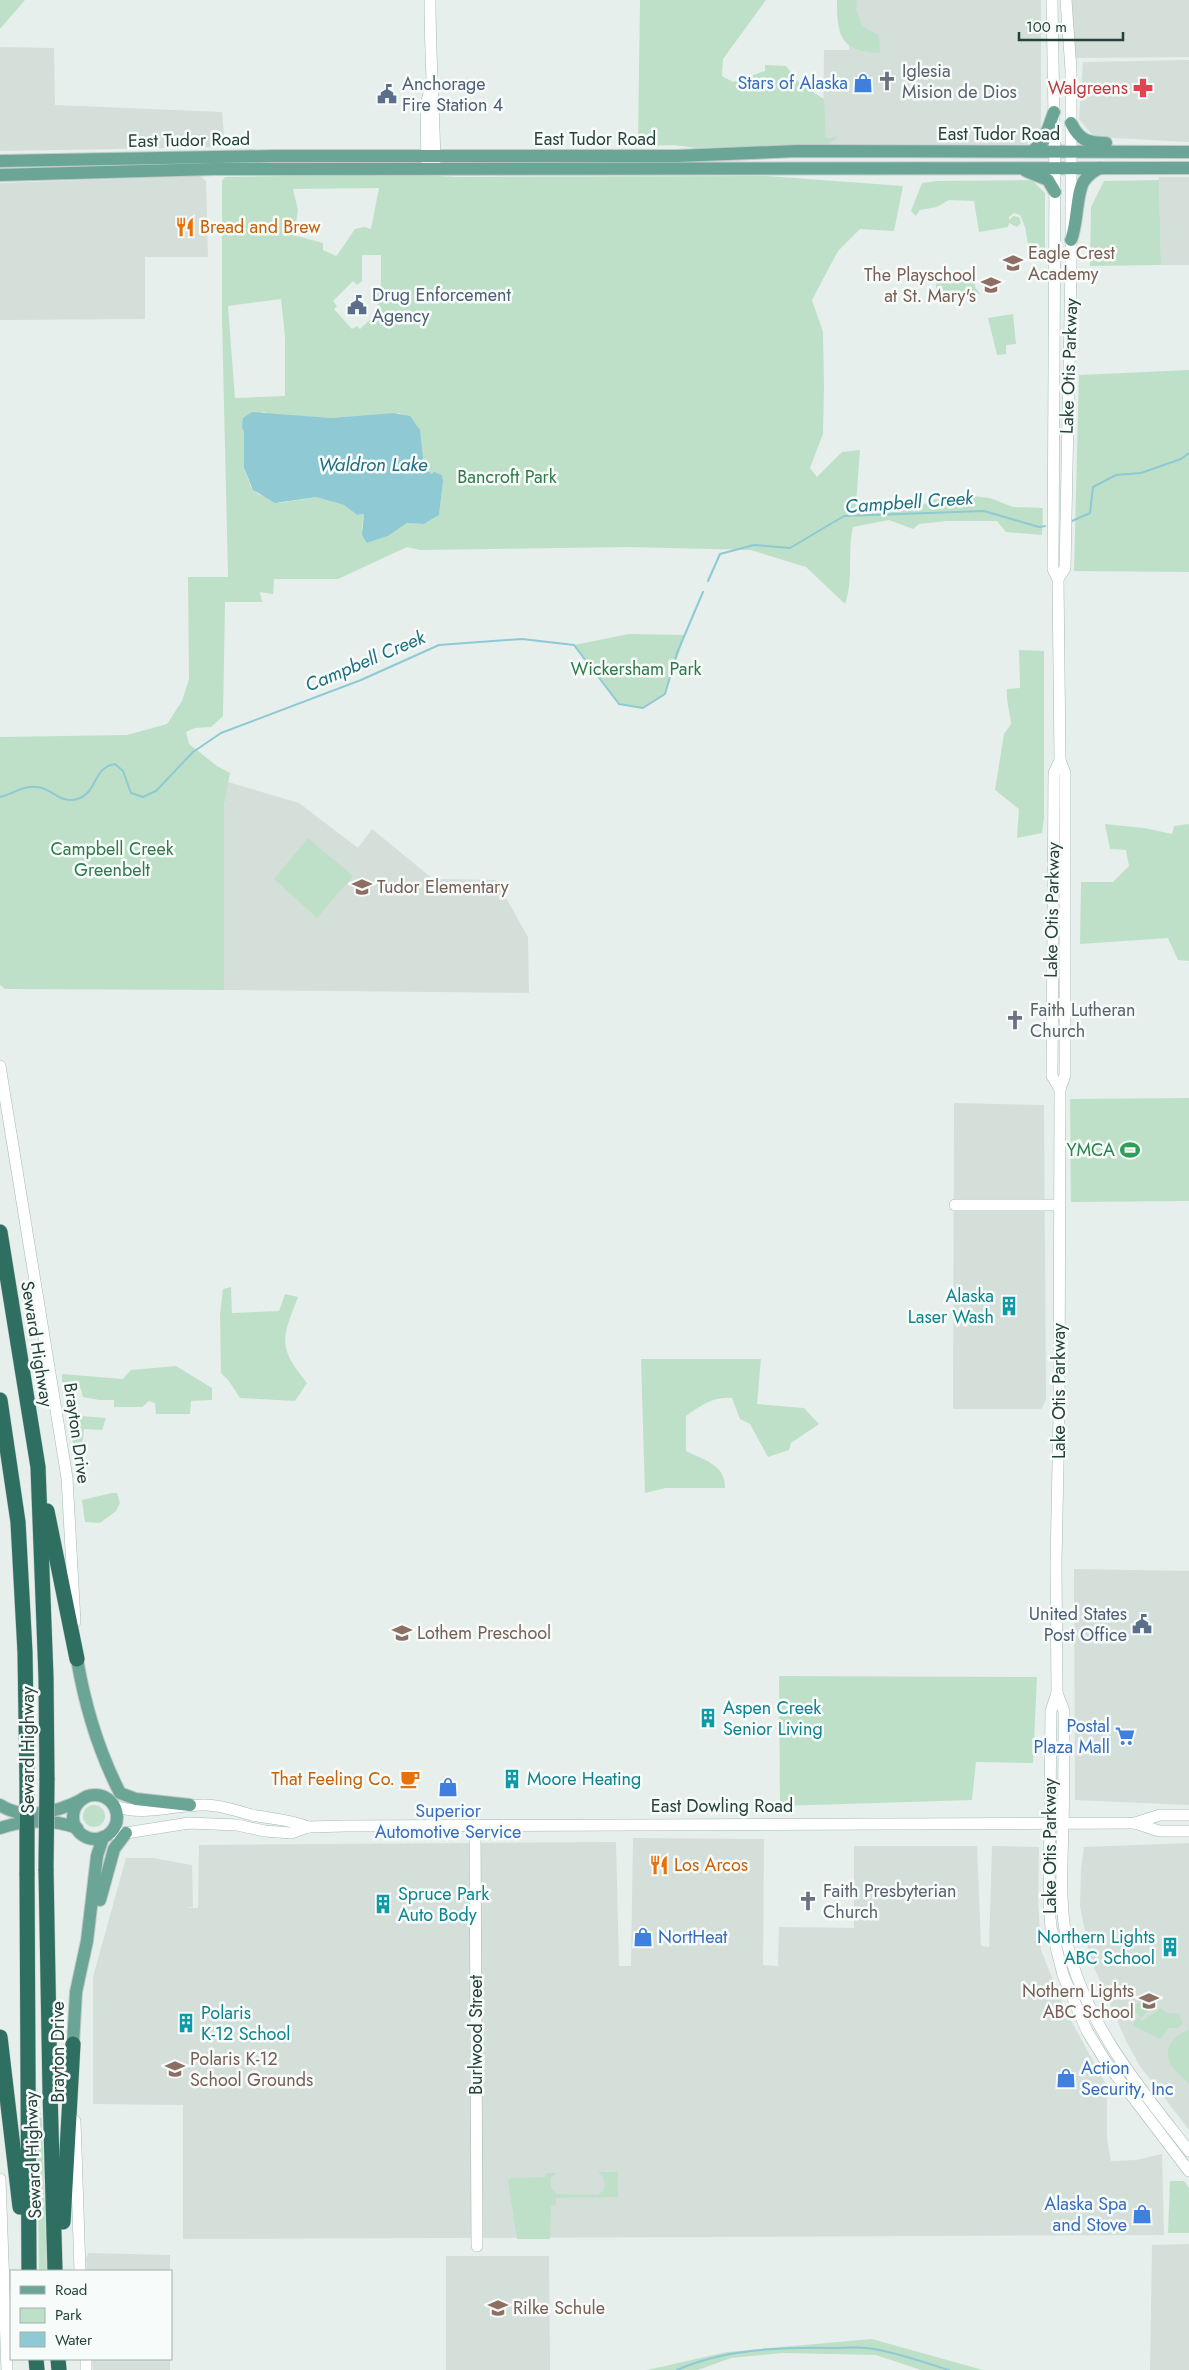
<svg xmlns="http://www.w3.org/2000/svg" width="1189" height="2370" viewBox="0 0 1189 2370" font-family="Jost,sans-serif">
  <style>
    .built { fill: #d4dfda }
    .green { fill: #bfe0c8; fill-rule: evenodd }
    .water { fill: #8ec9d4 }
    .lines { fill: none; stroke-linecap: round; stroke-linejoin: round }
    .stream { stroke: #8ec9d4; stroke-width: 2 }
    .secondary-casing { stroke: #a4bbb3; stroke-width: 12 }
    .primary-casing { stroke: #c2cac8; stroke-width: 14 }
    .highway-casing { stroke: #c2cac8; stroke-width: 16 }
    .secondary { stroke: #fff; stroke-width: 11 }
    .primary { stroke: #6aa596; stroke-width: 12 }
    .highway { stroke: #2f6f62; stroke-width: 15 }
    .highway-bridge-casing { stroke: #c2cac8; stroke-width: 16; stroke-linecap: butt }
    .highway-bridge { stroke: #2f6f62; stroke-width: 15 }
    .labels { text-anchor: middle; dominant-baseline: central; stroke-width: 5; stroke-linejoin: round; paint-order: stroke }
    .worship-label { font-size: 18px; fill: #5b616d; stroke: #f7fbf9; text-anchor: start }
    .shop-label { font-size: 18px; fill: #366cbe; stroke: #f7fbf9; text-anchor: end }
    .service-label { font-size: 18px; fill: #4e5e75; stroke: #f7fbf9; text-anchor: start }
    .health-label { font-size: 18px; fill: #be3a42; stroke: #f7fbf9; text-anchor: end }
    .street-label { font-size: 18px; fill: #24423a; stroke: #f7fbf9 }
    .food-label { font-size: 18px; fill: #c56008; stroke: #f7fbf9; text-anchor: start }
    .education-label { font-size: 18px; fill: #785e54; stroke: #f7fbf9; text-anchor: start }
    .park-label { font-size: 18px; fill: #2d7a4b; stroke: #f7fbf9 }
    .leisure-label { font-size: 18px; fill: #27864d; stroke: #f7fbf9; text-anchor: end }
    .culture-label { font-size: 18px; fill: #0d838f; stroke: #f7fbf9; text-anchor: start }
    .water-label { font-size: 19px; font-style: italic; fill: #1c6f80; stroke: #f7fbf9 }
  </style>
  <rect width="100%" height="100%" fill="#e6efeb"/>
  <g class="built">
    <polygon points="849,0 1041,0 1041,131 1026,144 823,144 824,50 849,50"/>
    <polygon points="1072,0 1189,0 1189,57 1075,58"/>
    <polygon points="0,47 54,48 55,105 222,112 225,147 0,151"/>
    <polygon points="1189,60 1189,142 1094,137 1079,119 1083,62"/>
    <polygon points="200,176 206,181 208,257 145,257 145,319 0,320 0,183"/>
    <polygon points="1159,177 1189,177 1189,265 1161,265"/>
    <polygon points="228,782 299,803 358,848 372,829 433,879 496,880 528,937 529,993 224,990 224,806"/>
    <polygon points="954,1103 1044,1105 1046,1400 1041,1409 953,1409"/>
    <polygon points="1074,1569 1189,1571 1189,1805 1075,1800"/>
    <polygon points="633,1838 764,1839 763,1965 778,1966 779,1927 854,1928 854,1846 977,1846 981,1946 989,1947 992,1846 1039,1847 1038,1900 1041,1950 1064,2008 1107,2086 1107,2139 1111,2161 1136,2160 1162,2154 1164,2235 183,2239 183,2105 93,2104 93,1977 126,1858 153,1858 192,1865 193,1907 186,1908 198,1908 199,1845 616,1842 619,1966 631,1966"/>
    <polygon points="1189,1843 1189,2130 1140,2066 1127,2043 1090,1958 1080,1906 1081,1869 1084,1847"/>
    <polygon points="1189,2244 1189,2370 1150,2370 1152,2245"/>
    <polygon points="88,2253 170,2255 170,2271 87,2271 86,2259"/>
    <polygon points="446,2256 549,2256 550,2370 446,2370"/>
    <polygon points="92,2359 170,2359 170,2370 93,2370"/>
  </g>
  <g class="green">
    <polygon points="0,0 25,0 0,29"/>
    <polygon points="640,0 766,0 723,59 722,76 733,82 765,71 765,65 786,66 800,84 824,99 826,138 838,137 827,145 696,148 674,145 643,146 643,142 638,142"/>
    <path d="M837 0H857L856 10 863 27 879 35 880 53C840 52 837 35 837 0Z"/>
    <path d="M404 174 456 177 767 176 903 186 894 231 860 229 838 251 812 300 823 332 824 387 823 434 810 468 817 477 842 452 860 450 856 503 889 510H917C934 494 946 498 967 505L972 496 990 498 1013 507 1043 508 1042 535 1006 532 997 521H947L919 524 913 529 889 520 853 527C847 553 854 579 845 604L806 567 751 550 628 547 420 550 407 547 338 579H274L273 594 260 592 262 602H225L223 716 211 727 195 728 186 732 189 744 217 766 230 773 224 806V990L5 989 0 985V737L127 735 167 724 182 701 189 679 188 577H228L222 318V181L225 177ZM379 188 371 229 364 227 355 229 338 254 336 256 323 250V243L294 235 298 210 293 189ZM362 255H381V286L375 295 381 301 377 305 380 310 360 329 357 326 352 329 334 309 337 306 333 301 353 281 357 285 362 281ZM281 299 285 337V396L235 398 228 306ZM264 412 271 415 331 418 399 413C429 423 417 443 424 468L443 482 439 515 424 524 407 523 388 536 367 543 362 528 364 514 357 515 344 505 316 497 279 503 258 494 251 487 244 468V433L242 426Z"/>
    <polygon points="1032,180 1045,193 1045,262 1030,254 1025,227 1020,215 1014,213 1009,217 1009,220 1013,216 1019,217 1021,223 1017,227 1009,223 1008,227 979,232 974,201 949,200 937,207 920,210 916,216 911,211 922,183 937,181"/>
    <polygon points="1159,180 1161,265 1090,266 1091,207 1104,181"/>
    <polygon points="943,273 974,274 975,287 980,294 937,297 936,284"/>
    <polygon points="1013,314 1016,344 1006,345 1006,354 997,355 988,318"/>
    <polygon points="1189,370 1189,572 1074,571 1079,375"/>
    <polygon points="629,634 685,635 665,694 643,708 619,704 574,645"/>
    <path d="M1019 650 1044 651V818L1042 833 1017 838 1019 809 995 790 1004 734 1011 724C1010 712 1006 701 1007 689L1020 688Z"/>
    <polygon points="1105,824 1144,828 1172,834 1174,826 1189,824 1189,961 1178,960 1168,938 1080,944 1081,882 1113,882 1129,866 1126,850 1110,849"/>
    <polygon points="308,838 353,876 317,918 274,879"/>
    <polygon points="1189,1098 1189,1201 1071,1202 1070,1099"/>
    <path d="M231 1287 232 1313 279 1311 285 1294 298 1297C282 1339 277 1346 307 1383L295 1401 240 1398 229 1381 221 1373 220 1314 223 1289Z"/>
    <path d="M641 1359H761L757 1404 804 1408 819 1424 791 1443 789 1450 768 1457 750 1424 740 1419 732 1398C714 1396 700 1406 686 1416V1451C704 1460 726 1465 725 1488H665L645 1493Z"/>
    <polygon points="176,1366 212,1388 212,1400 191,1401 190,1414 156,1414 155,1403 149,1401 142,1407 114,1407 114,1400 99,1400 83,1397 81,1389 62,1382 62,1374 123,1379 131,1370"/>
    <polygon points="81,1416 106,1418 102,1430 84,1429 83,1440 75,1453 69,1424"/>
    <polygon points="112,1493 117,1493 120,1503 116,1511 100,1523 85,1522 82,1500"/>
    <polygon points="779,1676 1037,1677 1033,1763 976,1762 972,1800 780,1806"/>
    <circle cx="94" cy="1816" r="11"/>
    <polygon points="1148,1993 1157,2002 1141,2018 1132,2009"/>
    <polygon points="1161,2008 1167,2013 1179,2014 1183,2023 1178,2028 1169,2028 1160,2039 1134,2026 1134,2022 1138,2018 1142,2021"/>
    <path d="M1189 2030V2084C1185 2077 1176 2074 1172 2067 1161 2051 1173 2034 1189 2030Z"/>
    <polygon points="37,2088 42,2122 47,2271 39,2271"/>
    <path d="M598 2172H618V2197L556 2198V2205L551 2206 550 2239H517L508 2181 511 2178 544 2177 547 2173H556L551 2178V2187L556 2194 597 2195C609 2190 606 2179 598 2172Z"/>
    <polygon points="1170,2181 1184,2181 1189,2188 1189,2233 1168,2233"/>
    <polygon points="872,2339 983,2370 921,2370 876,2355 783,2353 731,2358 698,2370 647,2370 727,2352"/>
  </g>
  <polygon class="water" points="252,412 331,418 394,413 410,416 420,430 424,468 432,474 434,472 442,475 443,482 439,515 424,524 407,523 388,536 367,543 362,535 364,514 357,515 344,505 316,497 275,503 253,490 244,468 244,433 242,427 243,418"/>
  <g class="lines">
    <g class="stream">
      <polyline points="1072,521 1090,513 1093,487 1116,475 1141,473 1181,459 1189,453"/>
      <polyline points="708,581 720,554 754,545 790,548 844,516 984,511 1039,527 1045,526"/>
      <path d="M0 797C13 794 24 785 37 787 52 788 60 804 77 799 97 794 93 767 115 764L123 771 131 793 143 797 156 791 193 752 221 733 361 680 439 645 522 639 574 645 619 704 643 708 665 694 677 653 703 592"/>
      <path d="M677 2370C724 2349 781 2347 832 2348 843 2348 856 2347 867 2348 894 2351 922 2362 949 2370"/>
    </g>
    <defs>
      <g id="secondary">
        <path d="M430 0C430 55 434 110 435 165"/>
        <path d="M1052 0 1055 175 1053 569 1058 579 1060 760 1065 773V1075L1060 1089 1059 1415 1056 1563 1057 1693 1064 1711C1064 1749 1064 1787 1063 1825 1062 1865 1059 1907 1068 1947 1087 2026 1140 2088 1189 2151"/>
        <polyline points="427,165 426,105 430,89"/>
        <polyline points="1058,579 1065,568 1071,267 1071,70 1066,0"/>
        <polyline points="0,1066 67,1478 75,1622"/>
        <polyline points="1060,1089 1052,1076 1054,773 1060,760"/>
        <polyline points="955,1205 1059,1205"/>
        <polyline points="1057,1693 1051,1711 1049,1907 1051,1927 1063,1975 1087,2031 1106,2062 1189,2171"/>
        <path d="M114 1806C145 1817 174 1804 206 1805 222 1805 236 1811 252 1815 271 1819 290 1819 308 1827"/>
        <polyline points="1135,1823 1159,1831 1189,1831"/>
        <polyline points="475,1825 477,2246"/>
        <polyline points="109,1834 126,1833 189,1823 237,1825 265,1831 291,1833 308,1827 345,1826 1135,1823 1160,1815 1189,1815"/>
        <polyline points="75,2121 80,2271"/>
        <polyline points="0,2179 7,2370"/>
        <polyline points="86,2359 86,2370"/>
      </g>
      <g id="primary">
        <path d="M1071 123C1079 140 1088 143 1106 143"/>
        <polyline points="1033,151 1044,140 1054,112"/>
        <polyline points="0,161 276,156 677,156 797,151 1189,152"/>
        <polyline points="1026,171 1048,180 1055,192"/>
        <polyline points="0,175 214,169 1189,168"/>
        <path d="M1071 240C1078 223 1076 193 1084 181 1088 175 1094 171 1100 168"/>
        <path d="M77 1659C85 1706 98 1750 120 1793L136 1799 190 1805"/>
        <circle cx="95" cy="1817" r="22"/>
        <path d="M0 1805C24 1821 57 1812 81 1800"/>
        <path d="M0 1828C24 1820 53 1819 77 1828"/>
        <polyline points="100,1900 114,1849 126,1833"/>
        <polyline points="73,2044 76,1992 87,1941 97,1856 103,1837"/>
      </g>
      <g id="highway">
        <polyline points="0,1232 38,1467 46,1677 47,1780"/>
        <polyline points="0,1400 18,1522 25,1652 27,1780"/>
        <polyline points="47,1511 77,1659"/>
        <polyline points="46,1869 50,2091 55,2271"/>
        <polyline points="27,1873 29,2271"/>
        <polyline points="0,2037 20,2207"/>
        <polyline points="63,2222 73,2044"/>
        <polyline points="36,2359 37,2370"/>
        <polyline points="58,2359 59,2370"/>
      </g>
    </defs>
    <use href="#secondary" class="secondary-casing"/>
    <use href="#primary" class="primary-casing"/>
    <use href="#highway" class="highway-casing"/>
    <use href="#secondary" class="secondary"/>
    <use href="#primary" class="primary"/>
    <use href="#highway" class="highway"/>
    <defs>
      <g id="highway-bridge">
        <polyline points="46,1869 47,1780"/>
        <polyline points="27,1873 27,1780"/>
      </g>
    </defs>
    <use href="#highway-bridge" class="highway-bridge-casing"/>
    <use href="#highway-bridge" class="highway-bridge"/>
  </g>
  <defs>
    <symbol id="church-bare" viewBox="-9 -9 18 18"><path d="M-1.2-6h2.4v3.5h3.3v2.4h-3.3V6h-2.4V-.1h-3.3v-2.4h3.3Z" fill="#6b7280" stroke="#f7fbf9" stroke-width="2.5" paint-order="stroke"/></symbol>
    <symbol id="shop-bare" viewBox="-9 -9 18 18"><path d="M-5-2.5h2.3a2.7 3.5 0 0 1 5.4 0H5L5.5 6h-11ZM-1.5-2.5h3a1.5 2.3 0 0 0-3 0Z" fill="#3f7fe0" stroke="#f7fbf9" stroke-width="2.5" paint-order="stroke"/></symbol>
    <symbol id="pharmacy-bare" viewBox="-9 -9 18 18"><path d="M-2-6h4v4h4v4h-4v4h-4v-4h-4v-4h4Z" fill="#e0444e" stroke="#f7fbf9" stroke-width="2.5" paint-order="stroke"/></symbol>
    <symbol id="civic-bare" viewBox="-9 -9 18 18"><path d="M-.6-6.5H3V-4.5H.6V-3L4-1V1h2V6H-6V1h2V-1L-.6-3ZM-1.2 2.5V6h2.4V2.5Z" fill="#5c6f8a" stroke="#f7fbf9" stroke-width="2.5" paint-order="stroke"/></symbol>
    <symbol id="restaurant-bare" viewBox="-9 -9 18 18"><path d="M-5-6h1v4h1v-4h1v4h1v-4h1v5L-1.5 .5V6h-2V.5L-5-1ZM5-6V6H3V1.5H1.5Q1.5-4 5-6Z" fill="#e8710a" stroke="#f7fbf9" stroke-width="2.5" paint-order="stroke"/></symbol>
    <symbol id="school-bare" viewBox="-9 -9 18 18"><path d="M0-5L7-2L0 1L-7-2ZM-4 1L0 2.5L4 1V4Q0 6-4 4Z" fill="#8d6e63" stroke="#f7fbf9" stroke-width="2.5" paint-order="stroke"/></symbol>
    <symbol id="stadium-bare" viewBox="-9 -9 18 18"><path d="M0-5a6.5 5 0 1 0 0 10a6.5 5 0 1 0 0-10ZM-3.5-1.8h7v3.6h-7Z" fill="#2e9e5b" stroke="#f7fbf9" stroke-width="2.5" paint-order="stroke"/></symbol>
    <symbol id="building-bare" viewBox="-9 -9 18 18"><path d="M-4-6H4V6H1V3H-1V6H-4ZM-2.5-4.3h1.7v1.8h-1.7ZM.8-4.3h1.7v1.8H.8ZM-2.5-1h1.7V.8h-1.7ZM.8-1h1.7V.8H.8Z" fill="#0f9aa8" stroke="#f7fbf9" stroke-width="2.5" paint-order="stroke"/></symbol>
    <symbol id="supermarket-bare" viewBox="-9 -9 18 18"><path d="M-6-5.5h2.5l.6 2H6L4.5 2H-2.5L-4.4-4H-6ZM-1.5 3.2a1.3 1.3 0 1 0 .1 0ZM3 3.2a1.3 1.3 0 1 0 .1 0Z" fill="#3f7fe0" stroke="#f7fbf9" stroke-width="2.5" paint-order="stroke"/></symbol>
    <symbol id="cafe-bare" viewBox="-9 -9 18 18"><path d="M-5.5-4.5H6V0H3Q3 3.5 0 3.5H-2.5Q-5.5 3.5-5.5 0ZM3-3.2v2h1.7v-2ZM-6 4.5H4V6H-6Z" fill="#e8710a" stroke="#f7fbf9" stroke-width="2.5" paint-order="stroke"/></symbol>
  </defs>
  <g fill-rule="evenodd">
    <use href="#church-bare" x="873" y="67" width="28" height="28"/>
    <use href="#shop-bare" x="849" y="69" width="28" height="28"/>
    <use href="#pharmacy-bare" x="1129" y="74" width="28" height="28"/>
    <use href="#civic-bare" x="373" y="80" width="28" height="28"/>
    <use href="#restaurant-bare" x="171" y="213" width="28" height="28"/>
    <use href="#school-bare" x="999" y="249" width="28" height="28"/>
    <use href="#school-bare" x="977" y="271" width="28" height="28"/>
    <use href="#civic-bare" x="343" y="291" width="28" height="28"/>
    <use href="#school-bare" x="348" y="873" width="28" height="28"/>
    <use href="#church-bare" x="1001" y="1006" width="28" height="28"/>
    <use href="#stadium-bare" x="1116" y="1136" width="28" height="28"/>
    <use href="#building-bare" x="995" y="1292" width="28" height="28"/>
    <use href="#civic-bare" x="1128" y="1610" width="28" height="28"/>
    <use href="#school-bare" x="388" y="1619" width="28" height="28"/>
    <use href="#building-bare" x="694" y="1704" width="28" height="28"/>
    <use href="#supermarket-bare" x="1111" y="1722" width="28" height="28"/>
    <use href="#cafe-bare" x="396" y="1765" width="28" height="28"/>
    <use href="#building-bare" x="498" y="1765" width="28" height="28"/>
    <use href="#shop-bare" x="434" y="1773" width="28" height="28"/>
    <use href="#restaurant-bare" x="645" y="1851" width="28" height="28"/>
    <use href="#church-bare" x="794" y="1887" width="28" height="28"/>
    <use href="#building-bare" x="369" y="1890" width="28" height="28"/>
    <use href="#shop-bare" x="629" y="1923" width="28" height="28"/>
    <use href="#building-bare" x="1156" y="1933" width="28" height="28"/>
    <use href="#school-bare" x="1135" y="1987" width="28" height="28"/>
    <use href="#building-bare" x="172" y="2009" width="28" height="28"/>
    <use href="#school-bare" x="161" y="2055" width="28" height="28"/>
    <use href="#shop-bare" x="1052" y="2064" width="28" height="28"/>
    <use href="#shop-bare" x="1128" y="2200" width="28" height="28"/>
    <use href="#school-bare" x="484" y="2294" width="28" height="28"/>
  </g>
  <g class="labels">
    <g class="worship-label">
      <text x="902" y="71">Iglesia<tspan x="902" dy="21">Mision de Dios</tspan></text>
      <text x="1030" y="1010">Faith Lutheran<tspan x="1030" dy="21">Church</tspan></text>
      <text x="823" y="1891">Faith Presbyterian<tspan x="823" dy="21">Church</tspan></text>
    </g>
    <g class="shop-label">
      <text x="848" y="83">Stars of Alaska</text>
      <text x="1110" y="1726">Postal<tspan x="1110" dy="21">Plaza Mall</tspan></text>
      <text x="448" y="1811" text-anchor="middle">Superior<tspan x="448" dy="21">Automotive Service</tspan></text>
      <text x="658" y="1937" text-anchor="start">NortHeat</text>
      <text x="1081" y="2068" text-anchor="start">Action<tspan x="1081" dy="21">Security, Inc</tspan></text>
      <text x="1127" y="2204">Alaska Spa<tspan x="1127" dy="21">and Stove</tspan></text>
    </g>
    <g class="service-label">
      <text x="402" y="84">Anchorage<tspan x="402" dy="21">Fire Station 4</tspan></text>
      <text x="372" y="295">Drug Enforcement<tspan x="372" dy="21">Agency</tspan></text>
      <text x="1127" y="1614" text-anchor="end">United States<tspan x="1127" dy="21">Post Office</tspan></text>
    </g>
    <g class="health-label">
      <text x="1128" y="88">Walgreens</text>
    </g>
    <g class="street-label">
      <text x="999" y="134">East Tudor Road</text>
      <text x="595" y="139">East Tudor Road</text>
      <text transform="translate(189 140) rotate(-1)">East Tudor Road</text>
      <text transform="translate(1069 366) rotate(-88)">Lake Otis Parkway</text>
      <text transform="translate(1052 910) rotate(-89)">Lake Otis Parkway</text>
      <text transform="translate(37 1344) rotate(81)">Seward Highway</text>
      <text transform="translate(1059 1391) rotate(-90)">Lake Otis Parkway</text>
      <text transform="translate(77 1433) rotate(82)">Brayton Drive</text>
      <text transform="translate(28 1750) rotate(-90)">Seward Highway</text>
      <text x="722" y="1806">East Dowling Road</text>
      <text transform="translate(1050 1846) rotate(-90)">Lake Otis Parkway</text>
      <text transform="translate(476 2035) rotate(-90)">Burlwood Street</text>
      <text transform="translate(58 2052) rotate(-90)">Brayton Drive</text>
      <text transform="translate(33 2155) rotate(-92)">Seward Highway</text>
    </g>
    <g class="food-label">
      <text x="200" y="227">Bread and Brew</text>
      <text x="395" y="1779" text-anchor="end">That Feeling Co.</text>
      <text x="674" y="1865">Los Arcos</text>
    </g>
    <g class="education-label">
      <text x="1028" y="253">Eagle Crest<tspan x="1028" dy="21">Academy</tspan></text>
      <text x="976" y="275" text-anchor="end">The Playschool<tspan x="976" dy="21">at St. Mary's</tspan></text>
      <text x="377" y="887">Tudor Elementary</text>
      <text x="417" y="1633">Lothem Preschool</text>
      <text x="1134" y="1991" text-anchor="end">Nothern Lights<tspan x="1134" dy="21">ABC School</tspan></text>
      <text x="190" y="2059">Polaris K-12<tspan x="190" dy="21">School Grounds</tspan></text>
      <text x="513" y="2308">Rilke Schule</text>
    </g>
    <g class="park-label">
      <text x="507" y="477">Bancroft Park</text>
      <text x="636" y="669">Wickersham Park</text>
      <text x="112" y="849">Campbell Creek<tspan x="112" dy="21">Greenbelt</tspan></text>
    </g>
    <g class="leisure-label">
      <text x="1115" y="1150">YMCA</text>
    </g>
    <g class="culture-label">
      <text x="994" y="1296" text-anchor="end">Alaska<tspan x="994" dy="21">Laser Wash</tspan></text>
      <text x="723" y="1708">Aspen Creek<tspan x="723" dy="21">Senior Living</tspan></text>
      <text x="527" y="1779">Moore Heating</text>
      <text x="398" y="1894">Spruce Park<tspan x="398" dy="21">Auto Body</tspan></text>
      <text x="1155" y="1937" text-anchor="end">Northern Lights<tspan x="1155" dy="21">ABC School</tspan></text>
      <text x="201" y="2013">Polaris<tspan x="201" dy="21">K-12 School</tspan></text>
    </g>
    <g class="water-label">
      <text x="373" y="464">Waldron Lake</text>
      <text transform="translate(909 502) rotate(-4)">Campbell Creek</text>
      <text transform="translate(365 661) rotate(-23)">Campbell Creek</text>
    </g>
  </g>
  <rect x="10" y="2270" width="162" height="90" fill="#f7fbf9" stroke="#a3b1ad"/>
  <rect x="20" y="2286" width="25" height="8" fill="#6aa596" stroke="#a3b1ad"/>
  <text x="55" y="2295" font-size="15" fill="#24423a">Road</text>
  <rect x="20" y="2308" width="25" height="15" fill="#bfe0c8" stroke="#a3b1ad"/>
  <text x="55" y="2320" font-size="15" fill="#24423a">Park</text>
  <rect x="20" y="2332" width="25" height="15" fill="#8ec9d4" stroke="#a3b1ad"/>
  <text x="55" y="2345" font-size="15" fill="#24423a">Water</text>
  <path d="M1019 32v8h104v-8" fill="none" stroke="#24423a" stroke-width="2.5"/>
  <text x="1026" y="32" font-size="15" fill="#24423a" stroke="#f7fbf9" stroke-width="4" paint-order="stroke">100 m</text>
</svg>
